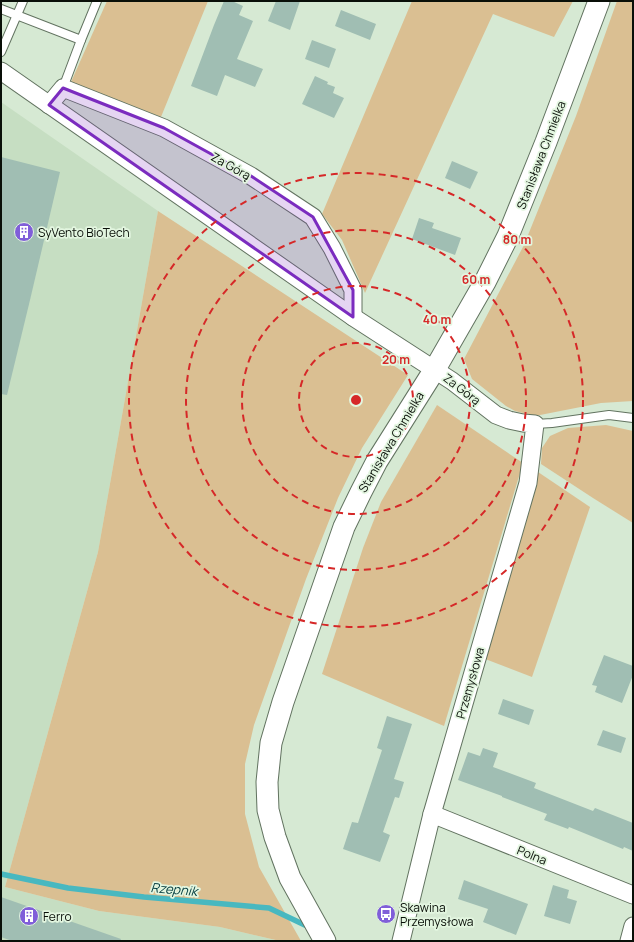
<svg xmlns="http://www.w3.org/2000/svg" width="634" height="942" viewBox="0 0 634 942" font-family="Manrope,sans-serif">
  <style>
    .built { fill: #c6dec2 }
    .green { fill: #dabf92 }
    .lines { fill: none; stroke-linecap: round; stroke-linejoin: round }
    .stream { stroke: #48b8c0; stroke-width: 5.5 }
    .building { fill: #a0beb3 }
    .service-casing { stroke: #627360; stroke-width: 10 }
    .minor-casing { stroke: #627360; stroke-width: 19 }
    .tertiary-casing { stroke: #627360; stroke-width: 23 }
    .service { stroke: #fff; stroke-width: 8 }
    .minor { stroke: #fff; stroke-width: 17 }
    .tertiary { stroke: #fff; stroke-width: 21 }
    .marked { fill: #7b2cbf; fill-opacity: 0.2; stroke: #7b2cbf; stroke-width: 3; stroke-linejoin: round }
    .ring { fill: none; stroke: #d62828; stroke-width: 2; stroke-dasharray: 7 5 }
    .labels { text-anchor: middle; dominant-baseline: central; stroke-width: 3.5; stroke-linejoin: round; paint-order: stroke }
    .street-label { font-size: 12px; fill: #090f08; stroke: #e3f6e0 }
    .poi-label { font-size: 12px; fill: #090f08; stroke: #e3f6e0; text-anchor: start }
    .water-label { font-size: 13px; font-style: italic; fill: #043b3e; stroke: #e3f6e0 }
    .centre { fill: #d62828; stroke: #e3f6e0; stroke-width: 2 }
    .ring-label { font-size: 12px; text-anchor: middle; font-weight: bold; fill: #d62828; stroke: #e3f6e0; stroke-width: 3.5; stroke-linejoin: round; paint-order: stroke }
  </style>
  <rect width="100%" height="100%" fill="#d6e9d3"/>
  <polygon class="built" points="1,102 158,211 98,552 5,887 99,911 220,927 280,941 1,941"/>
  <g class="green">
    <polygon points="107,1 208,1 161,117 71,82"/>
    <polygon points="412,1 573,1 554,37 493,14 365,293 342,240 322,214"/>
    <polygon points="617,1 633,1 633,401 601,403 535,416 515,411 506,406 472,379 464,359 524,245 576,116"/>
    <polygon points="158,211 408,375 362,448 338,498 306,579 254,725 245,764 245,814 259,867 301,941 280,941 220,927 99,911 5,887 98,552"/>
    <polygon points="437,405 523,463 444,726 322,674 363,548 381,502"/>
    <polygon points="606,425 633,431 633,523 593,498 541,464 542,448 550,436 568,428"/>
    <polygon points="538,472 590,507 532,677 480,657"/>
  </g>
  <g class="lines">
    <polyline class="stream" points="1,874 68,888 144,897 269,908 309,927"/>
  </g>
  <g class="building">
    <polygon points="224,1 232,1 243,6 239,15 253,21 237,59 263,69 255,87 225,75 217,96 191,86 214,25"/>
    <polygon points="276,1 300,1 290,30 268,21"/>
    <polygon points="341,10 376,24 370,40 335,26"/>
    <polygon points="312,40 336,49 329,68 305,59"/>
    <polygon points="315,76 328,82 327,84 335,87 333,93 344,98 334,118 302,104"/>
    <polygon points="1,157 60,172 30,300 7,395 1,394"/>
    <polygon points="452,161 478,172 470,189 445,178"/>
    <polygon points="419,218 434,223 432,228 461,238 455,255 412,239"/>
    <polygon points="604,655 633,666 633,675 622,703 595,692 597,686 592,685"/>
    <polygon points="503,699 534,710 529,725 498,714"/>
    <polygon points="387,716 412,724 394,779 404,782 399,798 395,797 383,832 390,835 380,862 343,849 352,822 358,823 382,750 377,748"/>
    <polygon points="603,730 626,738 621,753 597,745"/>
    <polygon points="483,748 498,753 493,767 536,783 534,788 593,811 595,808 633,823 633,851 624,847 623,849 569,827 568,829 544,820 547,814 502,797 502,796 458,780 468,752 480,756"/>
    <polygon points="464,880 528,904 516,935 483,922 488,909 458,899"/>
    <polygon points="553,885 569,890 567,898 577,901 570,924 544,916"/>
    <polygon points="1,897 121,939 120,941 12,941 1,937"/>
  </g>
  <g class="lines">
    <defs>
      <g id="service">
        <polyline points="1,9 81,40 97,1"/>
        <polyline points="1,52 23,1"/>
        <polyline points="63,88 81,40"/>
        <polyline points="535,424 552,423 609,415 633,418"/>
      </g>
      <g id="minor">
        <polyline points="1,71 353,317 452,381 496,415 509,420 523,423 535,424 528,483 432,814 401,941"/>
        <polyline points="49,105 63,88 164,128 251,176 313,217 332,248 353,290 353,317"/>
        <polyline points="432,814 633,895"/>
        <polyline points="629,941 633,926"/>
      </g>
      <polyline id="tertiary" points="325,941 290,878 275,837 268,810 267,782 271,743 283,702 344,527 361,492 377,461 435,369 485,282 508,236 546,142 599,1"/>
    </defs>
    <use href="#service" class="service-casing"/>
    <use href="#minor" class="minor-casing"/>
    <use href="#tertiary" class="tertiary-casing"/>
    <use href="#service" class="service"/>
    <use href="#minor" class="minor"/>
    <use href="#tertiary" class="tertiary"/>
  </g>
  <path class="marked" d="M63 88 164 128 251 176 313 217 353 290V317L49 105Z"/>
  <g class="ring">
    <circle cx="356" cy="400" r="57"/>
    <circle cx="356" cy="400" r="114"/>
    <circle cx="356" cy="400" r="170"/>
    <circle cx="356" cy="400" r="227"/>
  </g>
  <defs>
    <symbol id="building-disc" viewBox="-11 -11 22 22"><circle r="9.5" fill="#805ed9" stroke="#e3f6e0"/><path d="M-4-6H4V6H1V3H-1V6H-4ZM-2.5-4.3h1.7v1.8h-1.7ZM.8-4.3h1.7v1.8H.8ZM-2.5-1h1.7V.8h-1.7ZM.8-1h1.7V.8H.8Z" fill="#fff"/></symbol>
    <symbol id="bus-disc" viewBox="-11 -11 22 22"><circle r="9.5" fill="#805ed9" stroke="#e3f6e0"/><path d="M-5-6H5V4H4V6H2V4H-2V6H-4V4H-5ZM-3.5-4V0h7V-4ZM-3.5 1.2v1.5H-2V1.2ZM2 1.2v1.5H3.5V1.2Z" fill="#fff"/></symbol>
  </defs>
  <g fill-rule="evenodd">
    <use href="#building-disc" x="13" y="221" width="22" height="22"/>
    <use href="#bus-disc" x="375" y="903" width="22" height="22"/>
    <use href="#building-disc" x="18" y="905" width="22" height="22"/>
  </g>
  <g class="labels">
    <g class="street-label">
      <text transform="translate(541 155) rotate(-69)">Stanisława Chmielka</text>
      <text transform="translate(231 166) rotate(29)">Za Górą</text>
      <text transform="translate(462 389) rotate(37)">Za Górą</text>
      <text transform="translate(391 442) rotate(-59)">Stanisława Chmielka</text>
      <text transform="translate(470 683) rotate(-74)">Przemysłowa</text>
      <text transform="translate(532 855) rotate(22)">Polna</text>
    </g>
    <g class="poi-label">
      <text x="38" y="232">SyVento BioTech</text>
      <text x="400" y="907">Skawina<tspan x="400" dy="14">Przemysłowa</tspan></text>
      <text x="43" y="916">Ferro</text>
    </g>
    <g class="water-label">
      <text transform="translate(174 889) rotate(5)">Rzepnik</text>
    </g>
  </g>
  <circle cx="356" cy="400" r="6" class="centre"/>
  <g class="ring-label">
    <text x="517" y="244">80 m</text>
    <text x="476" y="284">60 m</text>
    <text x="437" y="324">40 m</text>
    <text x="396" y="364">20 m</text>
  </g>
  <rect width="634" height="942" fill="none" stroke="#090f08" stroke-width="4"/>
</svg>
